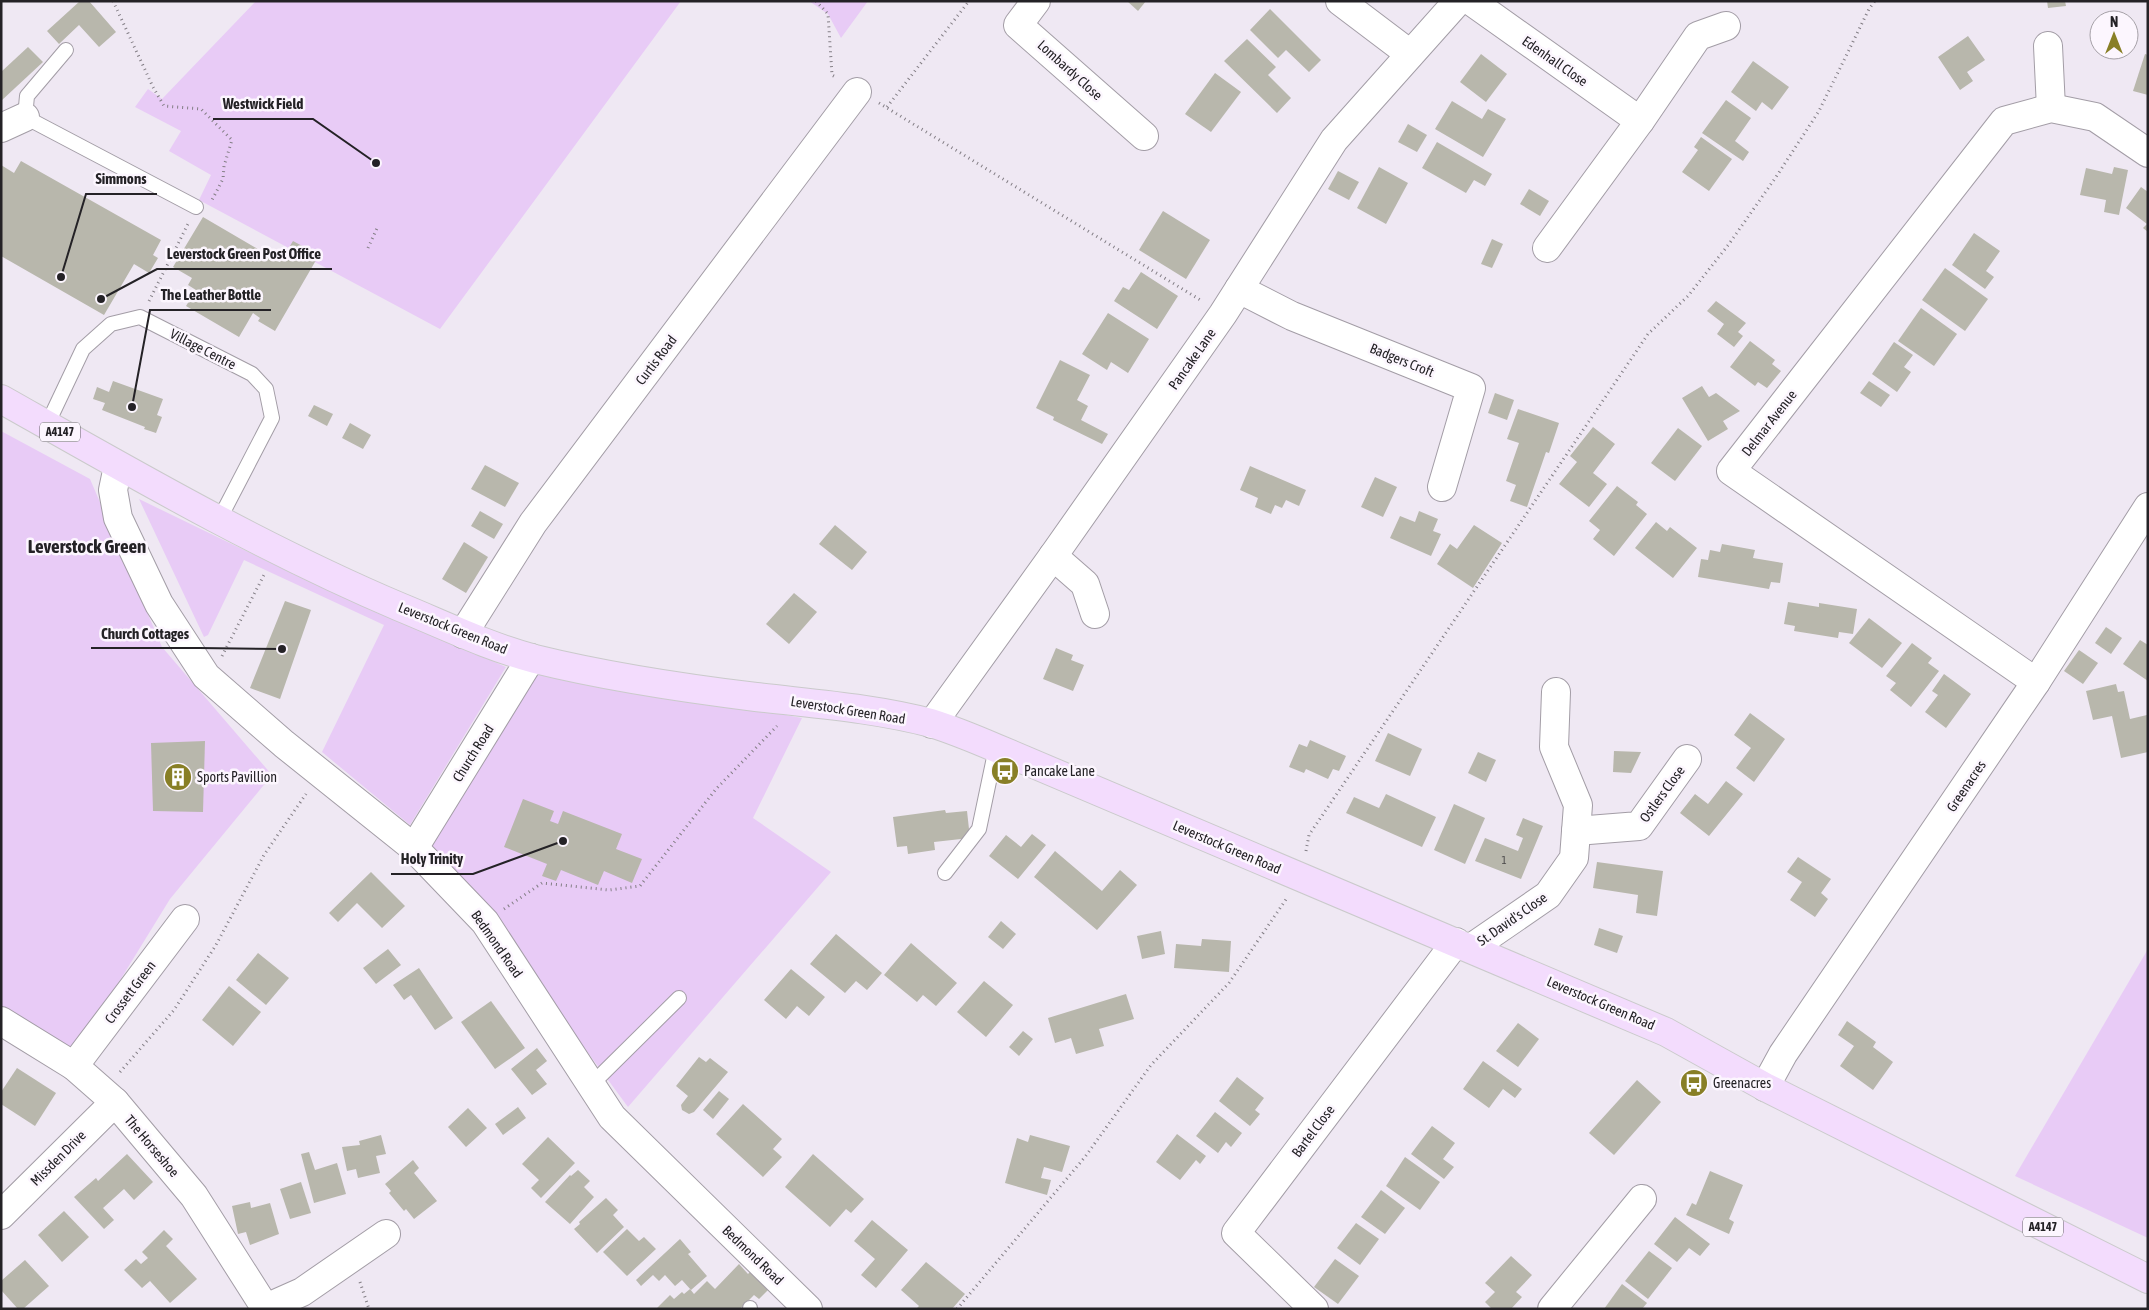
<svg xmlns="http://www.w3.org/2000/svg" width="2149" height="1310" viewBox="0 0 2149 1310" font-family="'Asap Condensed',sans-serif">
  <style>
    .green { fill: #e8cbf6 }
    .building { fill: #b8b7ac }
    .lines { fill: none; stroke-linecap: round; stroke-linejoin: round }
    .service-casing { stroke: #a39da6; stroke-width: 16 }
    .minor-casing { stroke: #a39da6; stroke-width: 30 }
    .tertiary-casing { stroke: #a39da6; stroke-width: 30 }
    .primary-casing { stroke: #cacacb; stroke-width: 30 }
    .path { stroke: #837e85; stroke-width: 3; stroke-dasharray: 1 4; stroke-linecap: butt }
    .service { stroke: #fff; stroke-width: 14 }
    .minor { stroke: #fff; stroke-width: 28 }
    .tertiary { stroke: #fff; stroke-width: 28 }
    .primary { stroke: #f3dcfd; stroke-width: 28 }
    .labels { text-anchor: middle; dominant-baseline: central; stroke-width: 5; stroke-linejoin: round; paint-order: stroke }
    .number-label { font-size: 11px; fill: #494748 }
    .shield { fill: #fcf6fe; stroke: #656267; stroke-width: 1 }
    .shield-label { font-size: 12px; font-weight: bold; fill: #242226 }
    .street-label { font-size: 14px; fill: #242226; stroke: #fcf6fe }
    .poi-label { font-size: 14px; fill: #242226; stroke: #fcf6fe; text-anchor: start }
    .district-label { font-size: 19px; font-weight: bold; fill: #242226; stroke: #fcf6fe }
    .leader { fill: none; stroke: #242226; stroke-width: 2 }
    .callout-dot { fill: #242226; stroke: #fcf6fe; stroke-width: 2 }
    .callout-label { font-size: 15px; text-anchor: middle; font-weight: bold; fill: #242226; stroke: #fcf6fe; stroke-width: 5; stroke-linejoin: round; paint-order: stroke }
  </style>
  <rect width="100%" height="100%" fill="#efe8f3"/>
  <g class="green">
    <polygon points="256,1 681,1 440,329 199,200 211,175 169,151 181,131 135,107 148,89 162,99"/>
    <polygon points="809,1 868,1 841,38 828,14"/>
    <polygon points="1,431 90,479 162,647 272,775 170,899 74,1055 1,1011"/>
    <polygon points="139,499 296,575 506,667 410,825 322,752 384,625 244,560 208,635 204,637"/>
    <polygon points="532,669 802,718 753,818 831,872 628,1107 490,920 421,846"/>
    <polygon points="2148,949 2148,1238 2015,1176"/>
  </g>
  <g class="building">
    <polygon points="80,1 89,1 116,32 99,47 79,25 59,44 47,31"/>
    <polygon points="1127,1 1146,1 1138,11"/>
    <polygon points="2047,1 2065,1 2066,6 2048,8"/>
    <polygon points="1270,9 1321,60 1309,72 1286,50 1278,58 1250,30"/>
    <polygon points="1968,36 1985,60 1967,72 1973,81 1960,90 1938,57"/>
    <polygon points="1247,39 1276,67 1268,75 1291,98 1277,113 1224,61"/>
    <polygon points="28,47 43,62 1,101 1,72"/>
    <polygon points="1481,54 1507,74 1486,102 1460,82"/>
    <polygon points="2145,54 2148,55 2148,95 2133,91"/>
    <polygon points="1753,61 1789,87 1772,110 1762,102 1756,111 1731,92"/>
    <polygon points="1215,73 1241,92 1211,132 1185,114"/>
    <polygon points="1726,100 1751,118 1735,141 1749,152 1743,161 1702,133"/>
    <polygon points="1452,101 1482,119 1488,109 1506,119 1483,157 1435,129"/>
    <polygon points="1408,124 1427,135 1417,152 1398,142"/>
    <polygon points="1701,137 1732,159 1709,191 1682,172 1698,150 1694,147"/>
    <polygon points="1437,142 1492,174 1485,186 1474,180 1466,193 1422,168"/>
    <polygon points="21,161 161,240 153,255 158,258 149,273 134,264 104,315 1,256 1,165 14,173"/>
    <polygon points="1379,167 1408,183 1386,224 1357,208"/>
    <polygon points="2114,167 2128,170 2119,215 2104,212 2106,200 2080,195 2086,168 2112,174"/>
    <polygon points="1338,171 1359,182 1349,200 1328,189"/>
    <polygon points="2141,187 2148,192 2148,232 2143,228 2147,224 2126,208"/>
    <polygon points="1529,189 1549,201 1540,216 1520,204"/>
    <polygon points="1163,211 1210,240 1186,279 1139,250"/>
    <polygon points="203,217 280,262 293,241 319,255 275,331 258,321 260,318 253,313 239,337 186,306 196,290 188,285 192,278 173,267"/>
    <polygon points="1974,233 2000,251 1986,271 1994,277 1985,289 1952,265"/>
    <polygon points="1492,239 1503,244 1492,268 1481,264"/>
    <polygon points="1945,268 1988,299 1965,331 1922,300"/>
    <polygon points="1141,272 1178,296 1157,329 1114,301 1123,287 1129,290"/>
    <polygon points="1716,301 1746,323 1738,332 1743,336 1734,347 1717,334 1724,324 1707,311"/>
    <polygon points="1921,308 1957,334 1934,366 1898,341"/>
    <polygon points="1108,313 1149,339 1128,373 1111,362 1107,370 1082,354"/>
    <polygon points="1750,341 1775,360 1772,364 1781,371 1767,388 1758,382 1755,386 1730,367"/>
    <polygon points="1894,342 1913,355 1904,367 1911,372 1897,392 1872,374"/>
    <polygon points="1060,360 1090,375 1077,400 1088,406 1081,420 1108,434 1102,444 1053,420 1054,417 1036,408"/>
    <polygon points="113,381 163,399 157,415 162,417 156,433 144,429 145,427 102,410 105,403 93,399 97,387 109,392"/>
    <polygon points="1869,381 1890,395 1881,407 1860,393"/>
    <polygon points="1702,386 1709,397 1716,393 1740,411 1723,421 1728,429 1708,441 1682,398"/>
    <polygon points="1495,393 1514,400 1507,420 1488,413"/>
    <polygon points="314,405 333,414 327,426 308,416"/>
    <polygon points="1518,409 1559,423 1549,453 1546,452 1527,507 1510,501 1516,485 1506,481 1519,443 1507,439"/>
    <polygon points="350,423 371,435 363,449 342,438"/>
    <polygon points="1593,427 1615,444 1593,473 1607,484 1589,507 1559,484 1577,462 1570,456"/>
    <polygon points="1678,428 1702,446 1675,481 1651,463"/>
    <polygon points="485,465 519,483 505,507 471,489"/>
    <polygon points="1250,466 1306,490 1299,506 1286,500 1282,508 1275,505 1271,514 1255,507 1258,498 1240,490"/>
    <polygon points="1375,477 1397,487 1383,517 1361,507"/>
    <polygon points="1617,486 1638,502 1636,505 1647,514 1614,556 1593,539 1600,530 1589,521"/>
    <polygon points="480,511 503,524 494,539 471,526"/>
    <polygon points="1419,511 1438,519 1433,531 1441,534 1431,556 1390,538 1400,516 1415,522"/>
    <polygon points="1656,522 1667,531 1670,527 1697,548 1673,578 1635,548"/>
    <polygon points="835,525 867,552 852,570 819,544"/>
    <polygon points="1474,525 1502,543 1473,588 1437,564 1450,544 1457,549"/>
    <polygon points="464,542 488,557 466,593 442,579"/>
    <polygon points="1722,544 1755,550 1753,558 1783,563 1780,583 1771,582 1769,589 1698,577 1701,559 1708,560 1710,550 1720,552"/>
    <polygon points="794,593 817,612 789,644 766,624"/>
    <polygon points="285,601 311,610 280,699 250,688"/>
    <polygon points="1788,602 1819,607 1819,603 1857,609 1853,634 1839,632 1838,638 1794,631 1795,626 1784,624"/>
    <polygon points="1869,618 1902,643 1882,668 1849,643"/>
    <polygon points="2106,627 2122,638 2111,654 2095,643"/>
    <polygon points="2140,640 2148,645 2148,681 2123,664"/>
    <polygon points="1912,643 1932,658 1928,663 1939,671 1911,707 1890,690 1896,683 1886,676"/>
    <polygon points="1056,648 1073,655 1071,660 1084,665 1073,691 1043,679"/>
    <polygon points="2079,650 2098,663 2083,684 2064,671"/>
    <polygon points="1944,674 1971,694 1946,728 1925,712 1938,695 1932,691"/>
    <polygon points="2116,684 2118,692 2124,691 2130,719 2147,715 2148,752 2121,758 2112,716 2093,720 2086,691"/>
    <polygon points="1750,713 1785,739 1754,782 1736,768 1751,748 1734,735"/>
    <polygon points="1388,733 1422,749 1410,776 1375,761"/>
    <polygon points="1310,740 1346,756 1339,771 1333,769 1328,779 1306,769 1304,773 1289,767 1299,744 1307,747"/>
    <polygon points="205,741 203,812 153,811 151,743"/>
    <polygon points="1614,751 1641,752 1631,773 1613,772"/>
    <polygon points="1478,752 1496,760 1486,782 1468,773"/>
    <polygon points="1726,781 1743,794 1709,836 1680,813 1695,794 1708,804"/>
    <polygon points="1386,794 1436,817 1422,847 1346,813 1354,797 1379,808"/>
    <polygon points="523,799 554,811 550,821 558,824 563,811 622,834 616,849 642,859 632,883 604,871 598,885 561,870 556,881 542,876 547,864 504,847"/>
    <polygon points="1454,804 1485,818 1465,864 1434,850"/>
    <polygon points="945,810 946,813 967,811 970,838 934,842 935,850 908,854 907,846 897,847 893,817"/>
    <polygon points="1523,818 1543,826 1521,879 1475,861 1485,838 1518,851 1523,838 1516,835"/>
    <polygon points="1032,834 1046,845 1018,879 989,856 1006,835 1021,847"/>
    <polygon points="1055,851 1102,891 1120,870 1137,885 1097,930 1034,877"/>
    <polygon points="1798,857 1831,879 1821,893 1828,899 1815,917 1790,900 1802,882 1787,872"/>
    <polygon points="1597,862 1663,871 1657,916 1636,913 1638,895 1593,888"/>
    <polygon points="371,872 405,906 382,928 357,903 338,922 329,913"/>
    <polygon points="1001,921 1016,934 1003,949 988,937"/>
    <polygon points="1599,928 1623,936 1617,953 1594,945"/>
    <polygon points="1161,931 1165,954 1142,959 1137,936"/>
    <polygon points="836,934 882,973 867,990 856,981 845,993 810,964"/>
    <polygon points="1202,939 1231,941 1229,972 1174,968 1176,944 1201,946"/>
    <polygon points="911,943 957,983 936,1006 923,995 917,1002 884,975"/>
    <polygon points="388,949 401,965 376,984 363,968"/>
    <polygon points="258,953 289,978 266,1005 236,980"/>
    <polygon points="419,968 453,1018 435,1030 411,995 404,1000 393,985"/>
    <polygon points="791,969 825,997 809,1016 797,1006 786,1019 764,1000"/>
    <polygon points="984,981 1013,1005 986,1037 957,1012"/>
    <polygon points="229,986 261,1012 233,1046 202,1020"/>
    <polygon points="1126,994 1134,1019 1099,1029 1104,1046 1076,1054 1071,1038 1055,1043 1048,1018"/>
    <polygon points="491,1001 525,1048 495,1069 461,1022"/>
    <polygon points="1847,1021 1876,1042 1873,1047 1893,1062 1873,1090 1840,1066 1854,1046 1838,1035"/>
    <polygon points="1518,1023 1539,1039 1518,1067 1496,1051"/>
    <polygon points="1023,1031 1033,1039 1019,1056 1009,1047"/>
    <polygon points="537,1048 547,1061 536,1070 547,1084 532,1095 511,1069"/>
    <polygon points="699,1057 706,1062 710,1058 728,1072 694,1112 689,1114 682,1110 681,1105 688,1096 676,1086"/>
    <polygon points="1483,1061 1522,1089 1515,1098 1503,1089 1489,1108 1463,1089"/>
    <polygon points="17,1068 56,1093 35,1126 1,1104 1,1092"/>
    <polygon points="1237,1077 1264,1098 1255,1110 1260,1114 1250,1126 1219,1101"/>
    <polygon points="1637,1080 1661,1102 1614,1155 1589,1133"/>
    <polygon points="719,1091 729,1099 713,1119 703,1110"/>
    <polygon points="743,1104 782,1139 773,1149 782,1157 763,1177 716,1134"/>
    <polygon points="518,1107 526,1118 503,1135 495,1124"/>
    <polygon points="468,1108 487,1128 466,1147 448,1127"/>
    <polygon points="1215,1112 1242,1133 1231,1147 1226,1142 1218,1153 1196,1136"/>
    <polygon points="1432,1126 1455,1143 1443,1159 1454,1167 1444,1179 1411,1154"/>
    <polygon points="1177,1134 1206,1156 1200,1164 1196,1160 1180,1180 1156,1162"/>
    <polygon points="381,1135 386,1154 376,1156 380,1173 358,1178 356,1169 347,1171 342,1147 360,1145 359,1141"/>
    <polygon points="1030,1135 1070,1146 1062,1172 1044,1167 1041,1178 1051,1180 1047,1195 1005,1183 1017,1138 1028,1142"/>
    <polygon points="548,1137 575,1163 541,1198 531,1188 539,1180 522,1164"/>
    <polygon points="309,1152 315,1170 337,1163 346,1194 314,1203 301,1154"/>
    <polygon points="127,1154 153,1182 134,1200 124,1189 103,1208 114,1220 104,1229 74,1197 96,1178 98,1181"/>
    <polygon points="813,1154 864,1199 851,1213 846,1209 830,1227 785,1187"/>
    <polygon points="1405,1157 1440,1182 1420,1210 1386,1186"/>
    <polygon points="413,1160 419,1168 414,1173 437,1201 414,1219 406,1209 404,1211 389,1193 391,1191 385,1184"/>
    <polygon points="578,1170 590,1181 584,1187 594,1197 570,1224 545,1202 570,1175 571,1176"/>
    <polygon points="1710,1171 1743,1185 1729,1219 1734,1222 1729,1234 1686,1215 1692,1203 1696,1205"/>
    <polygon points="301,1182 311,1213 290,1219 280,1189"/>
    <polygon points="1381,1190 1405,1208 1385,1234 1361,1217"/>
    <polygon points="606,1198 618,1210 613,1215 624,1227 597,1253 574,1229 580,1224 579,1222"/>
    <polygon points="250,1202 251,1208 270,1203 279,1234 250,1245 246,1232 238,1234 232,1206"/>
    <polygon points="64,1211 89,1237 62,1262 38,1235"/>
    <polygon points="1675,1217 1710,1244 1700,1256 1689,1248 1677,1262 1654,1244"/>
    <polygon points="872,1220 908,1250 876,1288 861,1275 875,1259 854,1241"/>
    <polygon points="1356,1223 1379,1239 1360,1265 1337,1248"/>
    <polygon points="627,1229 639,1241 644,1237 656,1249 627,1276 603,1252"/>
    <polygon points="164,1230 173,1239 166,1246 197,1279 170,1303 150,1281 142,1288 124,1270 136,1259 141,1264 148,1258 142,1252"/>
    <polygon points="680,1239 691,1252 688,1254 707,1276 691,1290 682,1280 675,1286 665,1275 659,1281 653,1275 641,1286 636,1280"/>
    <polygon points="1649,1251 1672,1268 1648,1299 1625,1281"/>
    <polygon points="1511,1256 1532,1275 1516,1292 1522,1297 1511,1309 1492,1309 1485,1302 1495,1292 1485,1283"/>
    <polygon points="1335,1259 1359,1276 1338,1304 1314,1287"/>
    <polygon points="25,1260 49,1286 23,1309 18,1309 1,1290 1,1281"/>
    <polygon points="926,1262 965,1294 952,1309 916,1309 919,1306 901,1290"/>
    <polygon points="739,1264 748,1274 750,1272 768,1290 759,1299 754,1295 740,1309 656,1309 670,1295 674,1299 682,1292 684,1294 690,1289 694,1294 707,1281 715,1289"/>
    <polygon points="1622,1284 1647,1303 1642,1309 1604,1309"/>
  </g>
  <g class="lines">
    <defs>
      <g id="service">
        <polyline points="66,50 27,96 25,117 196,207"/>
        <polyline points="47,425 83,349 111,324 140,317 252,374 266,389 272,418 219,520"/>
        <polyline points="945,873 979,829 996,748"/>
        <polyline points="591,1085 679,998"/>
        <polyline points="750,1308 750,1309"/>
      </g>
      <g id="minor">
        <polyline points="1036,1 1018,25 1144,136"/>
        <polyline points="1340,1 1410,54"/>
        <polyline points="1471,1 1640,121"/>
        <polyline points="2048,46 2051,108"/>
        <polyline points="1,128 25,117"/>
        <polyline points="1547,248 1640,121 1698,36 1726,26"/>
        <polyline points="1239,289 1292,316 1471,388 1442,487"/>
        <polyline points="1053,556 1085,584 1095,614"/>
        <polyline points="463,634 533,523 857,92"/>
        <polyline points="2036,682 1731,471 2004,121 2051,108 2095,117 2148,153"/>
        <polyline points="932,724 1053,556 1223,314 1334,140 1458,1"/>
        <polyline points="1576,831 1639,826 1687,759"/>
        <polyline points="414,848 531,658"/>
        <polyline points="1471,948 1548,895 1574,858 1578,805 1554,747 1556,692"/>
        <polyline points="1,1021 74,1066 115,1102 194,1196 266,1309"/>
        <polyline points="74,1066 185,919"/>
        <polyline points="1765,1087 1783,1054 2036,682 2148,507"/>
        <polyline points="1,1215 115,1102"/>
        <polyline points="266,1308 302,1292 386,1234"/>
        <polyline points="1314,1309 1236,1233 1456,942"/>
        <polyline points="1552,1309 1642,1199"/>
      </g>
      <polyline id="tertiary" points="118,466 113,490 118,518 159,604 206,676 284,744 414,848 485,922 612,1117 808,1309"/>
      <path id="primary" d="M1 399C132 473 261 548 400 607 444 625 489 647 535 659 608 677 682 688 756 697 815 704 874 708 931 723 953 730 975 739 996 748L1666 1032 1765 1087 2148 1279"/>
    </defs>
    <use href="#service" class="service-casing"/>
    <use href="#minor" class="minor-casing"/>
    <use href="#tertiary" class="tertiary-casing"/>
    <use href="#primary" class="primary-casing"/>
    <g class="path">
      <polyline points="113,1 153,87 164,106 201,109 232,140 224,166 223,179 212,200"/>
      <polyline points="816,1 828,14 832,75 837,78"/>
      <polyline points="879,103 1202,301"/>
      <polyline points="887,107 969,1"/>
      <polyline points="368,248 378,226"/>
      <polyline points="149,301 188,224"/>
      <polyline points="222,656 265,573"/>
      <polyline points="1306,851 1309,835 1648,334 1688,296 1729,244 1776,177 1819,111 1869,9 1875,1"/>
      <polyline points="504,909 542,883 609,890 640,886 716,789 777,726"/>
      <polyline points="120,1072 174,1010 216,945 264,855 306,794"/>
      <polyline points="360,1282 369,1309"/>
      <polyline points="957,1309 1085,1157 1151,1065 1229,983 1287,898"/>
    </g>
    <use href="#service" class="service"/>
    <use href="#minor" class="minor"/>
    <use href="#tertiary" class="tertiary"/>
    <use href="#primary" class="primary"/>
  </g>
  <defs>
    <symbol id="bus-disc" viewBox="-11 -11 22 22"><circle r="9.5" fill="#887f26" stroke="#fcf6fe"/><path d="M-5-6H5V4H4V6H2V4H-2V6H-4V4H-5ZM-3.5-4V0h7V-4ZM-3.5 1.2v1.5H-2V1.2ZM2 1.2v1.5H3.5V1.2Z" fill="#fff"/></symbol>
    <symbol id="building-disc" viewBox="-11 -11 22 22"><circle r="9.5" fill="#887f26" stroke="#fcf6fe"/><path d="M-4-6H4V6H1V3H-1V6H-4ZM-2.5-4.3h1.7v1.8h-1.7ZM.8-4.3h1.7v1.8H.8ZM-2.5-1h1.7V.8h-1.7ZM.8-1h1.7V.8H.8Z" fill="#fff"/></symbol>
  </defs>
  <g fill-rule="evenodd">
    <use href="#bus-disc" x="989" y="755" width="32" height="32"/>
    <use href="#building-disc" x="162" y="761" width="32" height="32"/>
    <use href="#bus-disc" x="1678" y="1067" width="32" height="32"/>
  </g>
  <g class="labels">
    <g class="number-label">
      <text x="1504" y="860">1</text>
    </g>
    <g class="shield">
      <rect x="40" y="422.5" width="40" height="19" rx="4"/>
      <rect x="2023" y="1217.5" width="40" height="19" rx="4"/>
    </g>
    <g class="shield-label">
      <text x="60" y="432">A4147</text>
      <text x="2043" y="1227">A4147</text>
    </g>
    <g class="street-label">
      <text transform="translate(1555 61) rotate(35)">Edenhall Close</text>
      <text transform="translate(1070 70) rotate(42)">Lombardy Close</text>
      <text transform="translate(203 349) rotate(27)">Village Centre</text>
      <text transform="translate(1192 359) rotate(-55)">Pancake Lane</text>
      <text transform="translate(656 360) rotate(-53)">Curtis Road</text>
      <text transform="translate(1402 360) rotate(22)">Badgers Croft</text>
      <text transform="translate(1769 423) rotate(-52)">Delmar Avenue</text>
      <text transform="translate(453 628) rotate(22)">Leverstock Green Road</text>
      <text transform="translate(848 710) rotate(9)">Leverstock Green Road</text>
      <text transform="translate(473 753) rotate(-58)">Church Road</text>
      <text transform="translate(1966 786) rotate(-56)">Greenacres</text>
      <text transform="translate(1662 794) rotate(-54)">Ostlers Close</text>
      <text transform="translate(1227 847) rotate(23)">Leverstock Green Road</text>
      <text transform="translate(1512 919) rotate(-35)">St. David's Close</text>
      <text transform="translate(497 944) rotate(55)">Bedmond Road</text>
      <text transform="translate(130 992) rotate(-53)">Crossett Green</text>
      <text transform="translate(1601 1003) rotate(23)">Leverstock Green Road</text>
      <text transform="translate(1313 1131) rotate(-53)">Bartel Close</text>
      <text transform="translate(152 1146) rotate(50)">The Horseshoe</text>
      <text transform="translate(58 1158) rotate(-45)">Missden Drive</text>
      <text transform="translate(753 1255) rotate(44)">Bedmond Road</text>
    </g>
    <g class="poi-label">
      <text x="1024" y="771">Pancake Lane</text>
      <text x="197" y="777">Sports Pavillion</text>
      <text x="1713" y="1083">Greenacres</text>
    </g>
    <g class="district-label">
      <text x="87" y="546">Leverstock Green</text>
    </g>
  </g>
  <path class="leader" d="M376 163L313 119H213M61 277L86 194H157M101 299L157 269H332M132 407L150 310H271M282 649L199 648H91M563 841L473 874H391"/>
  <g class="callout-dot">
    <circle cx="376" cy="163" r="5"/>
    <circle cx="61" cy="277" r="5"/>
    <circle cx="101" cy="299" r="5"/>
    <circle cx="132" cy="407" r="5"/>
    <circle cx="282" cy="649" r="5"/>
    <circle cx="563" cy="841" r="5"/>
  </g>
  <g class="callout-label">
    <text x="263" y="109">Westwick Field</text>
    <text x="121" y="184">Simmons</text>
    <text x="244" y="259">Leverstock Green Post Office</text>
    <text x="211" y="300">The Leather Bottle</text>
    <text x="145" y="639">Church Cottages</text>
    <text x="432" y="864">Holy Trinity</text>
  </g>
  <rect width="2149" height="1310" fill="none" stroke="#242226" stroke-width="5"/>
  <g transform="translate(2114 35)"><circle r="24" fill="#fcf6fe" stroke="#a6a1a8"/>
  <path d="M0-4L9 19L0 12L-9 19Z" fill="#887f26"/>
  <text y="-8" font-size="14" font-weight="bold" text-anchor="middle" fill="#242226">N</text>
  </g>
</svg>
